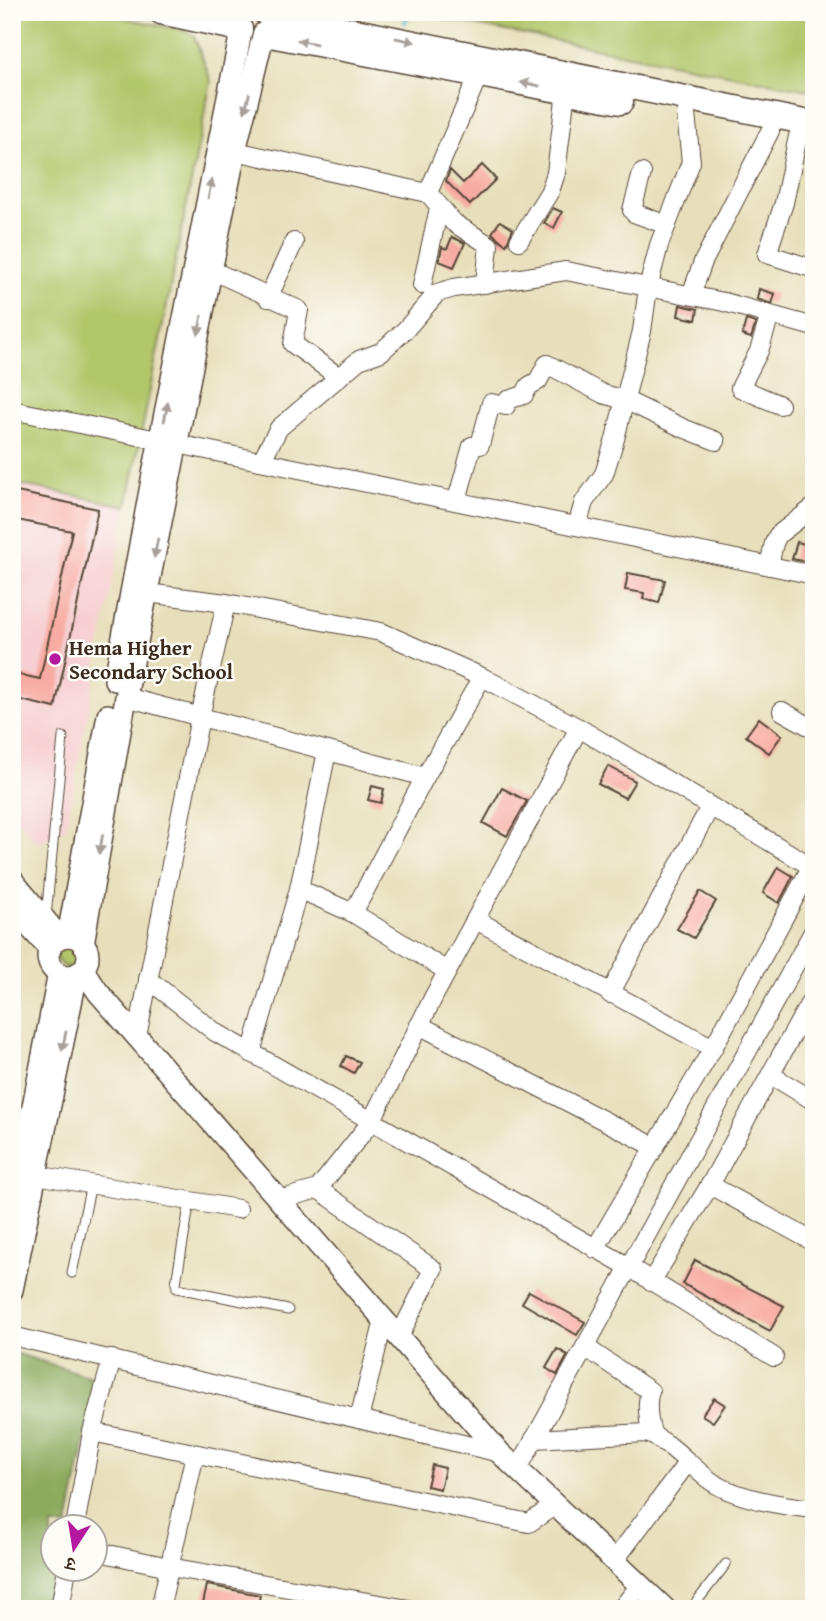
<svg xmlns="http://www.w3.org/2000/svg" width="826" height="1621" viewBox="0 0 826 1621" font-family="'Gentium Book Plus','Noto Serif Devanagari',serif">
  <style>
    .built { fill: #f7cfd2 }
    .green { fill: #b2c66a; stroke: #767844; stroke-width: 2 }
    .forest { fill: #8dab5e; stroke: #646a3e; stroke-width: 2 }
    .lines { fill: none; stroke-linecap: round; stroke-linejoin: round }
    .stream { stroke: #56bcd4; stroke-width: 4.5 }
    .building { fill: #f8aba2 }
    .service-casing { stroke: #554536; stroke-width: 11 }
    .minor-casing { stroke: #554536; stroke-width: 20 }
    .tertiary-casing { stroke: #554536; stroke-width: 24 }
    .secondary-casing { stroke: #554536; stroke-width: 27 }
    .service { stroke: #fff; stroke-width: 9 }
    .minor { stroke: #fff; stroke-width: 18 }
    .tertiary { stroke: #fff; stroke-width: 21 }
    .secondary { stroke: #fff; stroke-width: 24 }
    .oneway { fill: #a79f9a }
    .poi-dot { fill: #b5179e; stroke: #fdfcf7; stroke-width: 2.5 }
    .labels { text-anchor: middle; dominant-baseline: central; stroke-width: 5; stroke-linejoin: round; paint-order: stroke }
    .poi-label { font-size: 21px; font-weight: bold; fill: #3b2a1e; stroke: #fdfcf7; text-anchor: start }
  </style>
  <rect width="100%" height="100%" fill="#fdfcf7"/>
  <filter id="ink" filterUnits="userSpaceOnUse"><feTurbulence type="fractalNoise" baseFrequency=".0143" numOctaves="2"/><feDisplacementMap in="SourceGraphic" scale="14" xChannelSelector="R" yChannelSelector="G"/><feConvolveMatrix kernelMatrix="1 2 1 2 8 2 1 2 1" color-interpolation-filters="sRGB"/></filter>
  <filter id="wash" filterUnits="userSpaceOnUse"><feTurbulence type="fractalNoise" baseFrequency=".00686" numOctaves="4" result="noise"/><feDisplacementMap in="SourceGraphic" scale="28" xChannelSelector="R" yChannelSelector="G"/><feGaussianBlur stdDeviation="1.57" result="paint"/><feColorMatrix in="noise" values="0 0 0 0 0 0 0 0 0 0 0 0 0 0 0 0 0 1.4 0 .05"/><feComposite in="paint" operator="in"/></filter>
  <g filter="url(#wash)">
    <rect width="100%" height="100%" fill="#e7dfbb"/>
    <polygon class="built" points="12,483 127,506 66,827 38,844 12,813"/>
    <g class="green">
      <polygon points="12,12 93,12 184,30 194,36 211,81 127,506 12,483"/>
      <polygon points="409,12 814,12 814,91"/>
      <circle cx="68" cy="956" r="11"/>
    </g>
    <polygon class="forest" points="15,1353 97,1379 68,1526 52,1526 52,1568 59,1569 51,1609 12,1609 12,1364"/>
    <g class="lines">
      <polyline class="stream" points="405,22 409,12"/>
    </g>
    <g id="blocks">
      <g class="building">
        <polygon points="482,165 496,179 470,205 446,181 450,170 463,183"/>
        <polygon points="553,208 562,212 554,228 544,223"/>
        <polygon points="500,221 513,229 506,245 492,233"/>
        <polygon points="452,237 465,243 454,267 439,261 442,247 447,249"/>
        <polygon points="759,289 775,294 772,304 757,299"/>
        <polygon points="680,305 698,309 696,320 678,316"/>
        <polygon points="746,320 756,323 751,338 742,335"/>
        <polygon points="12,491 98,509 55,708 12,698 12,673 40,679 72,531 12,519"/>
        <polygon points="797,542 813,546 809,562 792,559"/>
        <polygon points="628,573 665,580 659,603 643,599 644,593 625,590"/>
        <polygon points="759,718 782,735 769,753 746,736"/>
        <polygon points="608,766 635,781 625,798 598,784"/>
        <polygon points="372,786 384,789 381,803 368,800"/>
        <polygon points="502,788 527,801 507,836 483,823"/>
        <polygon points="778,867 793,876 779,903 763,893"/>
        <polygon points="700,891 716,901 694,938 677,929"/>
        <polygon points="346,1056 360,1062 354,1073 341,1066"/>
        <polygon points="695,1260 784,1306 770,1331 683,1284"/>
        <polygon points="529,1291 585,1322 577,1335 522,1303"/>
        <polygon points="557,1349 568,1355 557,1375 546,1368"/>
        <polygon points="714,1398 725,1405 713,1422 702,1415"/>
        <polygon points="432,1465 445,1468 440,1489 427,1486"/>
        <polygon points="207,1585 260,1595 257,1609 202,1609"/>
      </g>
    </g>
  </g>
  <g filter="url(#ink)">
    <use href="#blocks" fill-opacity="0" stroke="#554536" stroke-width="2"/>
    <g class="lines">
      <defs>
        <g id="service">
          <polyline points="46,917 63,737"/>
          <polyline points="190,1201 176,1283 177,1288 288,1310"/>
          <polyline points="72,1273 91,1184"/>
          <polyline points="691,1609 726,1564"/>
        </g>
        <g id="minor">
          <polyline points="798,136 784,203 767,254 814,269"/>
          <polyline points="235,151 428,193 479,74"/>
          <polyline points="642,173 632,210 634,213 667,225"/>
          <polyline points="428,193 454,223 489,245 485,284"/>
          <polyline points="519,241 550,191 556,173 566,91"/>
          <polyline points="211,270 299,310 293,344 339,377"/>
          <polyline points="422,285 439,208"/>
          <polyline points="691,295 703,262 770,131"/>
          <polyline points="268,298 294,242"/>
          <polyline points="770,315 759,351 740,388 780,405"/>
          <polyline points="12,410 814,575"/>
          <polyline points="261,461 279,428 359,360 381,352 406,329 437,293 454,288 566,271 724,302 814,327"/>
          <polyline points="457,500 472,446 480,445 491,403 506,406 508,400 524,395 529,386 538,381 547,364 603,394 625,400 683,428 716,441"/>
          <polyline points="577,526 584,502 604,474 615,439 642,331 648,288 659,245 691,162 686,114"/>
          <polyline points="769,566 774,543 778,535 814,507"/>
          <polyline points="147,593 226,603 381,632 482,677 579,728 814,868"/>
          <polyline points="126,697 425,777"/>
          <polyline points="782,711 814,729"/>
          <polyline points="299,889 353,913 447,971"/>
          <polyline points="353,913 425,777 482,677"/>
          <polyline points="476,920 713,1048"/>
          <polyline points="148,979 215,1032 629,1267 774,1357"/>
          <polyline points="610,994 710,807"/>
          <polyline points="419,1025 655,1147"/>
          <polyline points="137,1037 200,717 226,603"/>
          <polyline points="251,1053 299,889 327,751"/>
          <polyline points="771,1075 814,1101"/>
          <polyline points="36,1175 238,1209"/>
          <polyline points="710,1185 814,1242"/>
          <polyline points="318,1189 433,1269 399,1337"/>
          <polyline points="279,1200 318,1189 371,1122 434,996 579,728"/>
          <polyline points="595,1249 713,1048 814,862"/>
          <polyline points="651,1282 710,1185 814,995"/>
          <polyline points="12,1336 500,1453"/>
          <path d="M585 1347 650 1391C646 1403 648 1423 653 1435"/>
          <polyline points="359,1419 384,1320"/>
          <polyline points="92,1432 529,1523 555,1505"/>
          <path d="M534 1439 646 1433C670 1441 688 1464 708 1479 732 1498 784 1506 814 1509"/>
          <polyline points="518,1469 814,930"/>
          <polyline points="75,1526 92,1432 112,1359"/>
          <polyline points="94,1551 169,1567 408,1609"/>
          <polyline points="615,1560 684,1467 689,1465"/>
          <polyline points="60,1609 67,1568"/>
          <polyline points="160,1609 195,1454"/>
          <polyline points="621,1609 640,1585"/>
        </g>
        <g id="tertiary">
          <polyline points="115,680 154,469 241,32"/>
          <polyline points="12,880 60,938"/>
          <polyline points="12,908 50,949"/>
          <polyline points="68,936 108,715"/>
          <circle cx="68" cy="956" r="20"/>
          <polyline points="83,944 126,697 235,151 263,36"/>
          <polyline points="83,970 98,992 500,1453 665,1609"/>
          <polyline points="12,1214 59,973"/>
          <polyline points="12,1290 77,974"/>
        </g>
        <g id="secondary">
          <polyline points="161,12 240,29"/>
          <polyline points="266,13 814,124"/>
          <polyline points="265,34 621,102"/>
        </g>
      </defs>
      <use href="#service" class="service-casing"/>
      <use href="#minor" class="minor-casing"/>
      <use href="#tertiary" class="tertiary-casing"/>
      <use href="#secondary" class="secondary-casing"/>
      <use href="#service" class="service"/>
      <use href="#minor" class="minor"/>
      <use href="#tertiary" class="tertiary"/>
      <use href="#secondary" class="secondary"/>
    </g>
    <defs><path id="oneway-solid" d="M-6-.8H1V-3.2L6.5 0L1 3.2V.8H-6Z" transform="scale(1.75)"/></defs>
    <g class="oneway">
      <use href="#oneway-solid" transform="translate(405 40) rotate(12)"/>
      <use href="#oneway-solid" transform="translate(307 42) rotate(-169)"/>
      <use href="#oneway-solid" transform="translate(530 84) rotate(-169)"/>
      <use href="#oneway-solid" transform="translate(247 103) rotate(104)"/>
      <use href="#oneway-solid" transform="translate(210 189) rotate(-79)"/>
      <use href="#oneway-solid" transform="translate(200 325) rotate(101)"/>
      <use href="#oneway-solid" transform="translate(166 412) rotate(-79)"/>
      <use href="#oneway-solid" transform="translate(156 548) rotate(101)"/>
      <use href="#oneway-solid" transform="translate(101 844) rotate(100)"/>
      <use href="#oneway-solid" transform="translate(64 1041) rotate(102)"/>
    </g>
  </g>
  <circle class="poi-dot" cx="55" cy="659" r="7"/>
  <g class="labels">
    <g class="poi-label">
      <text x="69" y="647">Hema Higher<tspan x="69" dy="24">Secondary School</tspan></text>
    </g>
  </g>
  <rect width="826" height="1621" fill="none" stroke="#fdfcf7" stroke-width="42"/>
  <g transform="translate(74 1548) rotate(192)"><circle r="33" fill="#fdfcf7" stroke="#afa8a0" stroke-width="2"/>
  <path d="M0-5L12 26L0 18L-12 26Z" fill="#b5179e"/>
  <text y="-10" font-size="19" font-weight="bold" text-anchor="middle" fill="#3b2a1e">उ</text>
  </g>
</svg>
